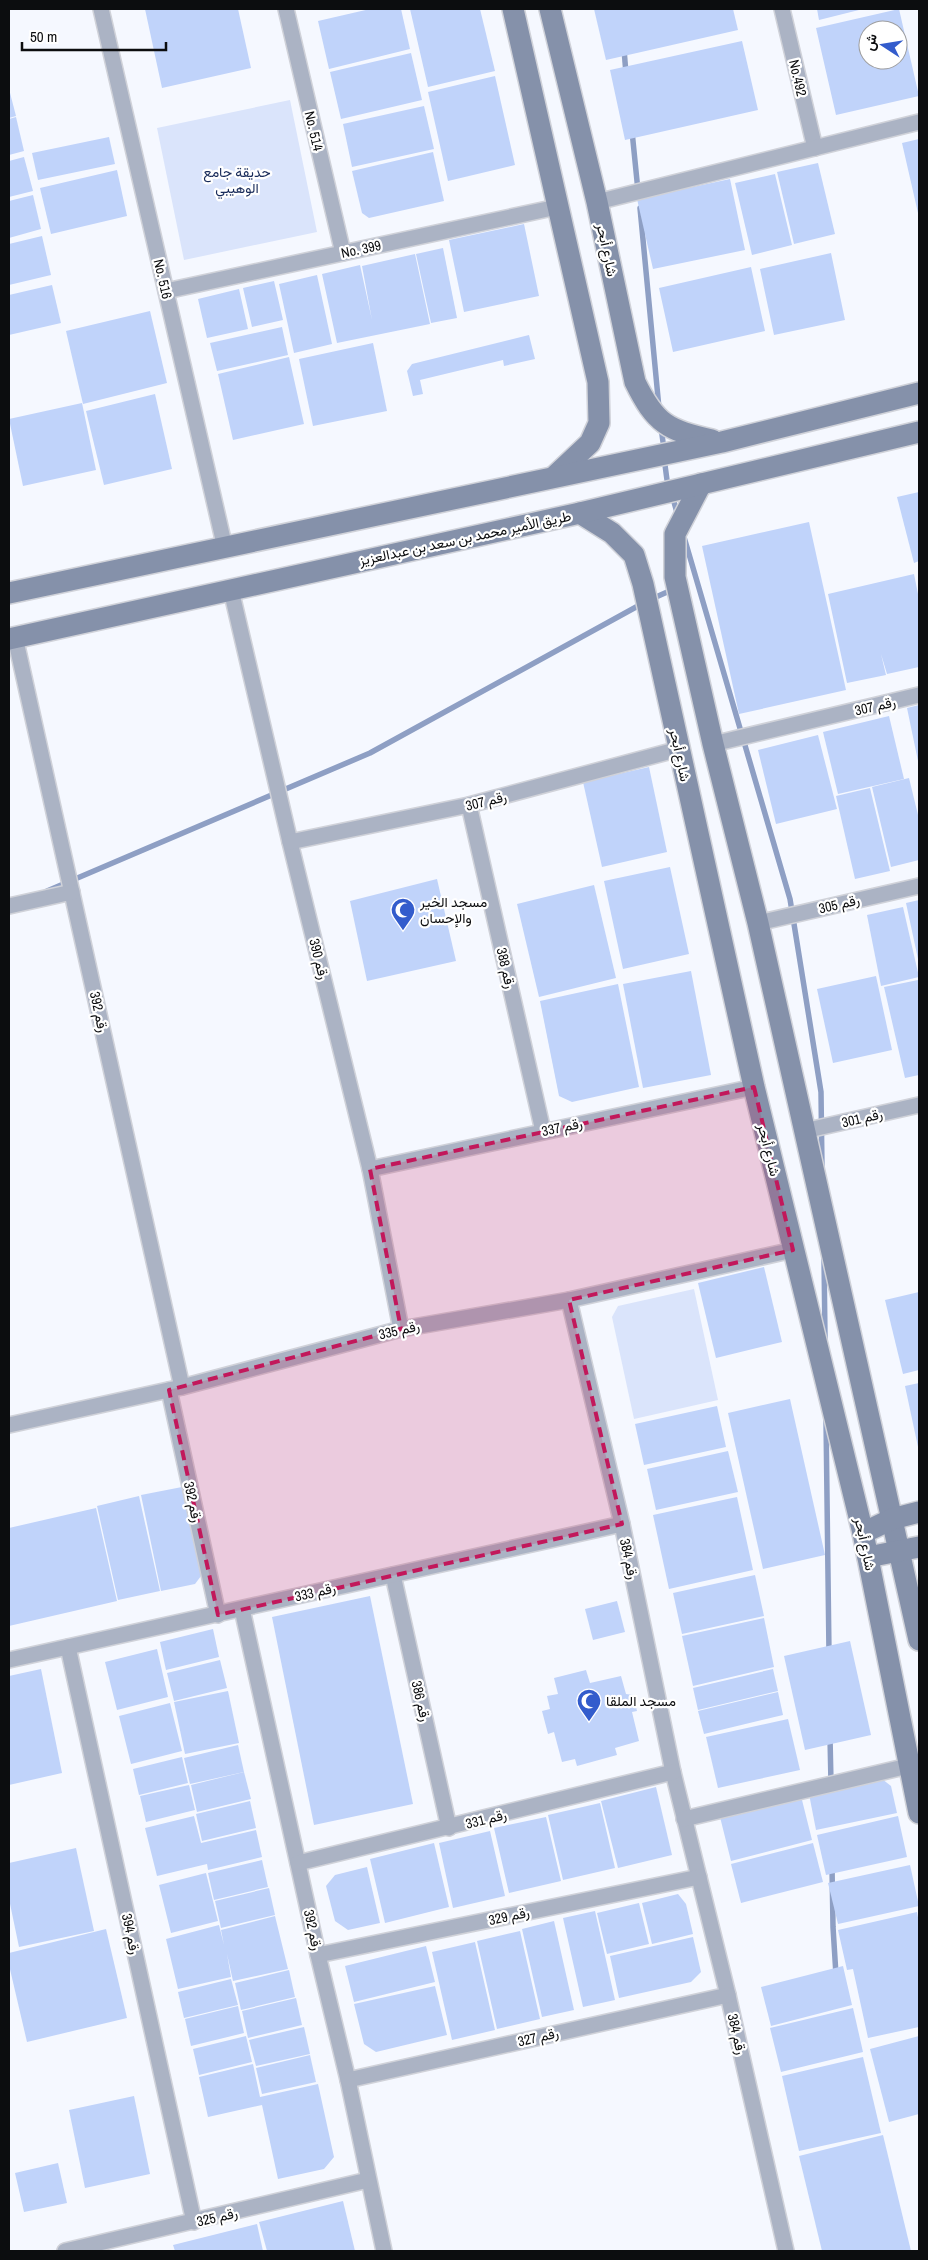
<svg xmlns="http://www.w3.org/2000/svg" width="928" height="2260" viewBox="0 0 928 2260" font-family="'Archivo Narrow',Vazirmatn,sans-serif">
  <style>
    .green { fill: #dae4fb }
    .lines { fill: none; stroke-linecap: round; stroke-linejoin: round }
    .stream { stroke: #8e9fc4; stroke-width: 5.5 }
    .building { fill: #c0d3fa; fill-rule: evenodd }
    .street-casing { stroke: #d0d2d9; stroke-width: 18 }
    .secondary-casing { stroke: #d0d2d9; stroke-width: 24 }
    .street { stroke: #abb3c4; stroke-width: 15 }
    .secondary { stroke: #8591aa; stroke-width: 21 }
    .marked { fill: #c2185b; fill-opacity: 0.2; stroke: #c2185b; stroke-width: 4; stroke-dasharray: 10 6; stroke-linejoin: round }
    .labels { text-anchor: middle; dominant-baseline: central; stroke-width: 4.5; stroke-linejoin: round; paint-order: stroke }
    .street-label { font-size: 14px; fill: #0c0d0f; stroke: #fff }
    .park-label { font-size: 14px; fill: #172a59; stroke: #fff }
    .poi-label { font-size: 14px; fill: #0c0d0f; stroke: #fff; text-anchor: start }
  </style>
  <rect width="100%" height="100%" fill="#f5f8ff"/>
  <g class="green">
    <polygon points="290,100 317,232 184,260 157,128"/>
    <polygon points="694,1289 718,1400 634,1419 612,1317 618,1306"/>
  </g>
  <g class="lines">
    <g class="stream">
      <polyline points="624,49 626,74"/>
      <polyline points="632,131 638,191"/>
      <polyline points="640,208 659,408"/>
      <polyline points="661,427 663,442"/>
      <polyline points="665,465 667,480"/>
      <polyline points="674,502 678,516"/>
      <polyline points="684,537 790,899 821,1092 822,1168"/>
      <polyline points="47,891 370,753 647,601 674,589"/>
      <polyline points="824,1257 825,1338"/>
      <polyline points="826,1419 829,1653"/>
      <polyline points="830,1737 831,1783"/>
      <polyline points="832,1867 833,1927 836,1975"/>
    </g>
  </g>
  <g class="building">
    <polygon points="145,9 238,9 251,68 162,88"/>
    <polygon points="370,9 401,9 410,49 329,69 318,21"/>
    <polygon points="410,9 480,9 495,71 428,87"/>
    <polygon points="594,9 733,9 738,30 606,60"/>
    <polygon points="817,9 863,9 819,20"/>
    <path d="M899 9 919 96 836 115 816 28ZM868 30H898V60H868Z"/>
    <polygon points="742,41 758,110 625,140 610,70"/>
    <polygon points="411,53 422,100 341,119 330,72"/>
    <polygon points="495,76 515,165 448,181 428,92"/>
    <polygon points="9,89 16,116 9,118"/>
    <polygon points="424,106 434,149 352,167 343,124"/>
    <polygon points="16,117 24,151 9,155 9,119"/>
    <polygon points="109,137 115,164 38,180 32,153"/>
    <polygon points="919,139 919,212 918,213 902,143"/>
    <polygon points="433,152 444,201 369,218 362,213 352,171"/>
    <polygon points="24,157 33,191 9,197 9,161"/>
    <polygon points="818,163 835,234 794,244 777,172"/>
    <polygon points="117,170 127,216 51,234 40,188"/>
    <polygon points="775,174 792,245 752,255 735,183"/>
    <polygon points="730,179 745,250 653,269 637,199"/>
    <polygon points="33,195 41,229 9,238 9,201"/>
    <polygon points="524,224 539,296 464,312 449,240"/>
    <polygon points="42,236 51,275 9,285 9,244"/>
    <polygon points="443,248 457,318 431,323 416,254"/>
    <polygon points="831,253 845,320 774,335 760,269"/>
    <polygon points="415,254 430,324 337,343 322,274 360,265 372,320 362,266"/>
    <polygon points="751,267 765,331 673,352 659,288"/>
    <polygon points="317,275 332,344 294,353 279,284"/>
    <polygon points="274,281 283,320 252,327 243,288"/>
    <polygon points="52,285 61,323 9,335 9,295"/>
    <polygon points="239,289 248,329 207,338 198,299"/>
    <polygon points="150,311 167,383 83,404 66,331"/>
    <polygon points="282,327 288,355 217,371 210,343"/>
    <polygon points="529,335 535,359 504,366 503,360 420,380 423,394 413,396 407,371 412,364"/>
    <polygon points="373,343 387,411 313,426 299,359"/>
    <polygon points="289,357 304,424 233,440 218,374"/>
    <polygon points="155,394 172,469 104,485 86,411"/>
    <polygon points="82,403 96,470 23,486 9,419"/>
    <polygon points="919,492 919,561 914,563 897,497"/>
    <polygon points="809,522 846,690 739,714 702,546"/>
    <polygon points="914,574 919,599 919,667 887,674 881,654 886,675 847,683 828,594"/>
    <polygon points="919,705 919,761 918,761 907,708"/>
    <polygon points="889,716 904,779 838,794 823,732"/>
    <polygon points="818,735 837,809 776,824 758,750"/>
    <polygon points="649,767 667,852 602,867 583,782"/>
    <polygon points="909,778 919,819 919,860 891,867 872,787"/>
    <polygon points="870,788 890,871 855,879 836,796"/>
    <polygon points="670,867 689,954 623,969 604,881"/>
    <polygon points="437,879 456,961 367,981 350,901"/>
    <polygon points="594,885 616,978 539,997 517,904"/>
    <polygon points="919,900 919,959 918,959 906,903"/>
    <polygon points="903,907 919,977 881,986 867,915"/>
    <polygon points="691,971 711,1075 643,1088 623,984"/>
    <polygon points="876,976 892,1050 833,1063 817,989"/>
    <polygon points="918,980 919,1075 905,1078 884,987"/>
    <polygon points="618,984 639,1087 572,1102 559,1096 540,1001"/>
    <polygon points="764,1267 782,1342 716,1358 698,1283"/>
    <polygon points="919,1292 919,1370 903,1374 885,1300"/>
    <polygon points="919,1383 919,1447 918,1447 905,1386"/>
    <polygon points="790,1399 825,1555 763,1569 728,1413"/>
    <polygon points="717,1406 726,1447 644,1465 635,1424"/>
    <polygon points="728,1451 738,1492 656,1510 647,1469"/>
    <polygon points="182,1487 201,1576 195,1584 161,1591 141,1495"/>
    <polygon points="139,1496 160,1591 118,1600 97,1506"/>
    <polygon points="737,1497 753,1570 669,1589 653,1515"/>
    <polygon points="96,1508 117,1601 9,1626 9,1528"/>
    <polygon points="755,1575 764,1616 682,1634 673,1593"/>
    <polygon points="370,1596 413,1804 314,1825 272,1617"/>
    <polygon points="617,1601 625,1632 593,1640 585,1609"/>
    <polygon points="764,1618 774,1667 693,1686 682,1636"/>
    <polygon points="213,1629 219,1657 166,1670 160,1642"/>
    <polygon points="850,1641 871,1735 805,1750 784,1656"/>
    <polygon points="157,1649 168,1697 117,1710 105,1662"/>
    <polygon points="220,1660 227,1688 174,1701 167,1673"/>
    <polygon points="41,1669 62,1773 9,1785 9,1676"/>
    <polygon points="773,1669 778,1691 698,1710 693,1688"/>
    <polygon points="586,1670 590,1683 621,1676 626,1694 633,1695 637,1711 632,1712 639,1741 615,1748 617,1755 577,1766 575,1759 562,1762 554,1732 548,1734 542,1711 550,1709 547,1696 558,1694 554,1678"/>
    <polygon points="228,1691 239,1743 185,1754 174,1702"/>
    <polygon points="778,1692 783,1715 704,1734 698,1711"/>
    <polygon points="170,1703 182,1751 131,1764 119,1716"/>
    <polygon points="788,1719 800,1770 718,1788 706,1737"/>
    <polygon points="238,1745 244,1772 190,1784 184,1758"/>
    <polygon points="182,1757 188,1783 139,1795 133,1769"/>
    <polygon points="244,1772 251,1799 197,1812 191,1785"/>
    <polygon points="882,1779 891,1786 897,1813 816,1830 809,1794"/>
    <polygon points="189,1785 195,1810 146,1822 140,1796"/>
    <polygon points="656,1787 672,1855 618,1868 601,1801"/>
    <polygon points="801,1796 812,1840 731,1861 720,1817"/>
    <polygon points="250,1801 256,1828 202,1841 196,1814"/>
    <polygon points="600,1803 615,1868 563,1880 548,1815"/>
    <polygon points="194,1816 201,1843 256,1830 262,1857 208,1870 207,1864 157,1876 145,1828"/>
    <polygon points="898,1816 907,1857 826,1875 817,1835"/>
    <polygon points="546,1817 561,1881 509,1893 494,1828"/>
    <polygon points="490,1831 505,1896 453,1908 439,1843"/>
    <polygon points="434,1843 449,1907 385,1923 370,1859"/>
    <polygon points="813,1843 823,1882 741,1903 731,1864"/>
    <polygon points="76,1848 94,1931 19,1947 9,1899 9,1863"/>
    <polygon points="262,1860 268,1887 214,1900 208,1873"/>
    <polygon points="910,1865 919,1906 838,1924 828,1883"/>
    <polygon points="367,1867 380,1923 348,1930 335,1921 326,1886 335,1875"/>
    <polygon points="206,1873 218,1921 171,1933 159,1885"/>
    <polygon points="269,1888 275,1915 221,1928 215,1901"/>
    <polygon points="678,1894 686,1904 693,1934 652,1944 642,1903"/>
    <polygon points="639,1903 649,1944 607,1954 597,1913"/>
    <polygon points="595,1911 615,2000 583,2007 563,1918"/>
    <polygon points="917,1912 919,1923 919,2027 868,2038 853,1969 847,1970 838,1930"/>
    <polygon points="275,1916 288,1969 233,1981 227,1954 231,1977 178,1989 166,1939 219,1925 224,1945 221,1930"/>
    <polygon points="554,1921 574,2010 542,2017 522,1929"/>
    <polygon points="106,1929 127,2018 27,2042 9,1965 9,1953"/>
    <polygon points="520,1931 540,2019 497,2029 477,1941"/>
    <polygon points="693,1937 701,1972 691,1982 619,1998 610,1956"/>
    <polygon points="475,1942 495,2030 452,2040 432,1952"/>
    <polygon points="426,1946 435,1982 354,2002 345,1966"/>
    <polygon points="843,1966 852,2005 771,2026 761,1987"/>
    <polygon points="289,1970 295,1997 241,2010 235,1983"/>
    <polygon points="231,1979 238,2005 184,2018 178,1992"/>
    <polygon points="435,1986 447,2035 376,2052 364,2044 354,2004"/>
    <polygon points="296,1998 302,2025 248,2038 242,2011"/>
    <polygon points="238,2006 244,2033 191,2046 185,2019"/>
    <polygon points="853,2008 863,2052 781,2072 770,2028"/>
    <polygon points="304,2027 310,2054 256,2066 249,2040"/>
    <polygon points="246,2036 252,2062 199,2075 193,2049"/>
    <polygon points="919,2036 919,2114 889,2122 870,2049"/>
    <polygon points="310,2055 316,2082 262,2094 256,2068"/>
    <polygon points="863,2057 881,2133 799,2151 782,2076"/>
    <polygon points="253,2064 260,2097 318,2084 334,2157 324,2169 278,2179 262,2105 208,2117 199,2077"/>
    <polygon points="134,2096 150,2174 85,2188 69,2110"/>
    <polygon points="883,2135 911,2251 822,2251 799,2156"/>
    <polygon points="58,2163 67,2203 24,2212 15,2173"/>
    <polygon points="343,2201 355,2251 267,2251 259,2222"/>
    <polygon points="257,2224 263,2251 175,2251 173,2245"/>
  </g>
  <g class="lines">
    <defs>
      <g id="street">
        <polyline points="101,9 225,548"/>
        <polyline points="286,9 343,253"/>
        <polyline points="782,9 815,148"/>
        <polyline points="597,202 919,122"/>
        <polyline points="166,291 557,207"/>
        <polyline points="231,590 290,842 370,1169 401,1329"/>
        <polyline points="15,637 182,1387"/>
        <polyline points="713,744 919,695"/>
        <polyline points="469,805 543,1131"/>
        <polyline points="290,842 469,805 679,749"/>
        <polyline points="9,906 72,892"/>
        <polyline points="758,923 919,886"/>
        <polyline points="804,1131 919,1105"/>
        <polyline points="370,1169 754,1087"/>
        <polyline points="569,1300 622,1524 673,1772 728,1995 786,2251"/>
        <polyline points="169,1390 218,1615"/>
        <polyline points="9,1425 182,1387 401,1329 569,1300 793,1250"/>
        <polyline points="393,1575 449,1828"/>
        <polyline points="242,1609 318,1955 348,2080 384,2251"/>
        <polyline points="68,1647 194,2222"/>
        <polyline points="9,1660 622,1524"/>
        <polyline points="684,1819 908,1766"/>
        <polyline points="298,1863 673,1772"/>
        <polyline points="318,1955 699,1877"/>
        <polyline points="348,2080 728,1995"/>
        <polyline points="65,2251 368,2180"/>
      </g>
      <g id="secondary">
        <polyline points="513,9 598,382 599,423 590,443 556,475"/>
        <path d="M550 9 597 202 635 382C655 423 668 431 712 440"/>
        <polyline points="701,484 675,534 675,577 713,744 758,923 919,1640"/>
        <polyline points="580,513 612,533 634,555 643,584 754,1087 863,1533 919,1813"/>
        <polyline points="9,593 722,442 919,393"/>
        <polyline points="9,639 580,513 919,432"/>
        <polyline points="863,1533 892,1519 919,1512"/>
        <polyline points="868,1557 919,1547"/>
      </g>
    </defs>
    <use href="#street" class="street-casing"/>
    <use href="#secondary" class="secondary-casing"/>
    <use href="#street" class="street"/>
    <use href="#secondary" class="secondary"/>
  </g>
  <path class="marked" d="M754 1087 793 1250 569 1300 622 1524 218 1615 169 1390 401 1329 370 1169Z"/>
  <defs>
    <symbol id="mosque-pin" viewBox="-11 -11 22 30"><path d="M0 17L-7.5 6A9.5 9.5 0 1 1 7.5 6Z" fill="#335ccc" stroke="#fff"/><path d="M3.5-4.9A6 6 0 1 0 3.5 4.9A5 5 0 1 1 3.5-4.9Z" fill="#fff"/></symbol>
  </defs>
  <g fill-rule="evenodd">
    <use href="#mosque-pin" x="389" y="896" width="28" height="38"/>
    <use href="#mosque-pin" x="575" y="1687" width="28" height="38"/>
  </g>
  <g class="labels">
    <g class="street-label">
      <text transform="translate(798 78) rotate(77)">No.492</text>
      <text transform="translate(314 131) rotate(77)">No. 514</text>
      <text transform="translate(361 249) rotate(-12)">No. 399</text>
      <text transform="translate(607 250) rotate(78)">شارع أبحر</text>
      <text transform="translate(163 279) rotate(77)">No. 516</text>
      <text transform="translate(465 538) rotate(-12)">طريق الأمير محمد بن سعد بن عبدالعزيز</text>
      <text transform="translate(875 706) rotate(-13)">رقم 307</text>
      <text transform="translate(680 755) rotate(78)">شارع أبحر</text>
      <text transform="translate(486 801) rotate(-14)">رقم 307</text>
      <text transform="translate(839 904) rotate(-13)">رقم 305</text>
      <text transform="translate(319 959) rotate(76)">رقم 390</text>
      <text transform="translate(506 968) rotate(77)">رقم 388</text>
      <text transform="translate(99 1012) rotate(78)">رقم 392</text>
      <text transform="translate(862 1118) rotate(-13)">رقم 301</text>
      <text transform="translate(562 1127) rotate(-12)">رقم 337</text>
      <text transform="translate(769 1150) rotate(76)">شارع أبحر</text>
      <text transform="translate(399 1330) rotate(-13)">رقم 335</text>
      <text transform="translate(193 1502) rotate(78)">رقم 392</text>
      <text transform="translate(865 1544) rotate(78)">شارع أبحر</text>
      <text transform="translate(629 1559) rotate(78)">رقم 384</text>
      <text transform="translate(315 1592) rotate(-13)">رقم 333</text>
      <text transform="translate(421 1701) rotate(77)">رقم 386</text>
      <text transform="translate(486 1819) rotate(-14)">رقم 331</text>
      <text transform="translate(509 1916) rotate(-12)">رقم 329</text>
      <text transform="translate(313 1930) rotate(78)">رقم 392</text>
      <text transform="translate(131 1934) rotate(78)">رقم 394</text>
      <text transform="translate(737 2034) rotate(77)">رقم 384</text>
      <text transform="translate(538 2037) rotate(-13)">رقم 327</text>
      <text transform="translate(217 2217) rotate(-13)">رقم 325</text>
    </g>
    <g class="park-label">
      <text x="237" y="172">حديقة جامع<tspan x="237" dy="16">الوهيبي</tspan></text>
    </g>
    <g class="poi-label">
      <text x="420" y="902">مسجد الخير<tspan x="420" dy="16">والإحسان</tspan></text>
      <text x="606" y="1701">مسجد الملقا</text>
    </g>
  </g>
  <rect width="928" height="2260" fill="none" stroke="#0c0d0f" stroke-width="20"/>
  <g transform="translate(883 45) rotate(282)"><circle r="24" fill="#ffffff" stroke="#9e9e9f"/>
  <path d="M0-4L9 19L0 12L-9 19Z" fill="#335ccc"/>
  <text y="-8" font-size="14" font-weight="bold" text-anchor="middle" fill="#0c0d0f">ش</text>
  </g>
  <path d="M22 42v8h144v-8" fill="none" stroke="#0c0d0f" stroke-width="2.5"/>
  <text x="30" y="42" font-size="15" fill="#0c0d0f" stroke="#ffffff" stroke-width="4" paint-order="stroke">50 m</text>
</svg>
